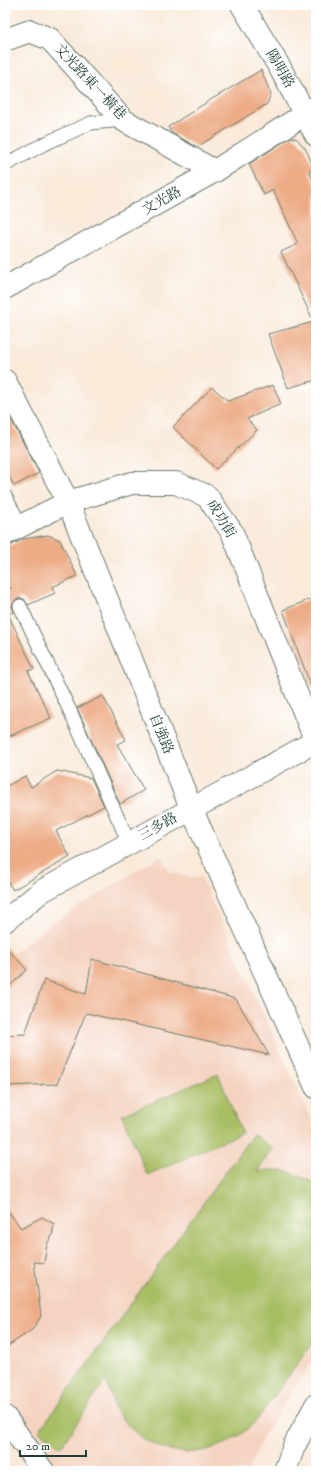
<svg xmlns="http://www.w3.org/2000/svg" width="321" height="1476" viewBox="0 0 321 1476" font-family="'IM FELL DW Pica','Noto Serif TC',serif">
  <style>
    .built { fill: #f4d3c0 }
    .green { fill: #a7be64; stroke: #637e4c }
    .building { fill: #edac86 }
    .lines { fill: none; stroke-linecap: round; stroke-linejoin: round }
    .service-casing { stroke: #6b7a6e; stroke-width: 15 }
    .minor-casing { stroke: #6b7a6e; stroke-width: 24 }
    .tertiary-casing { stroke: #6b7a6e; stroke-width: 24 }
    .path { stroke: #6b7a6e; stroke-width: 2.5; stroke-dasharray: 1 3; stroke-linecap: butt }
    .service { stroke: #fff; stroke-width: 13 }
    .minor { stroke: #fff; stroke-width: 22 }
    .tertiary { stroke: #fff; stroke-width: 22 }
    .labels { text-anchor: middle; dominant-baseline: central; stroke-width: 3; stroke-linejoin: round; paint-order: stroke }
    .street-label { font-size: 14px; fill: #1f3d34; stroke: #fff }
  </style>
  <rect width="100%" height="100%" fill="#fff"/>
  <filter id="ink" filterUnits="userSpaceOnUse"><feTurbulence type="fractalNoise" baseFrequency=".025" numOctaves="2"/><feDisplacementMap in="SourceGraphic" scale="8" xChannelSelector="R" yChannelSelector="G"/><feConvolveMatrix kernelMatrix="1 2 1 2 8 2 1 2 1" color-interpolation-filters="sRGB"/></filter>
  <filter id="wash" filterUnits="userSpaceOnUse"><feTurbulence type="fractalNoise" baseFrequency=".012" numOctaves="4" result="noise"/><feDisplacementMap in="SourceGraphic" scale="16" xChannelSelector="R" yChannelSelector="G"/><feGaussianBlur stdDeviation="0.9" result="paint"/><feColorMatrix in="noise" values="0 0 0 0 0 0 0 0 0 0 0 0 0 0 0 0 0 1.4 0 .05"/><feComposite in="paint" operator="in"/></filter>
  <g filter="url(#wash)">
    <rect width="100%" height="100%" fill="#f9eada"/>
    <polygon class="built" points="161,856 170,872 187,877 201,877 316,1130 316,1355 263,1437 248,1471 53,1471 5,1404 5,960 51,924"/>
    <g class="green">
      <polygon points="218,1074 242,1133 147,1175 122,1115"/>
      <path d="M253 1134 273 1149 257 1172C263 1171 268 1169 273 1170 288 1170 303 1177 316 1184V1338L256 1421 240 1435 227 1443 207 1450 187 1453 165 1449 144 1440 127 1425 115 1409 106 1379 61 1447 39 1431Z"/>
    </g>
    <g id="blocks">
      <g class="building">
        <polygon points="261,70 271,94 267,104 197,147 172,133 168,127 212,99"/>
        <polygon points="291,137 297,139 305,148 315,169 309,171 316,187 316,380 288,388 268,334 314,322 281,252 298,244 273,190 264,195 249,164"/>
        <polygon points="273,385 281,404 247,419 257,430 216,469 173,427 212,387 228,401"/>
        <polygon points="5,408 39,473 14,486 5,468"/>
        <polygon points="48,535 60,540 77,576 52,587 55,593 28,605 24,599 20,598 16,599 12,605 14,612 8,614 34,669 28,671 51,718 5,738 5,548 24,539"/>
        <polygon points="316,597 316,695 314,695 283,610"/>
        <polygon points="103,696 126,740 117,744 144,790 120,804 77,708"/>
        <polygon points="57,771 91,778 104,806 56,831 70,857 13,890 5,877 5,787 25,776 31,787"/>
        <polygon points="5,946 27,970 5,990"/>
        <polygon points="92,959 236,999 269,1055 86,1013 57,1084 5,1086 5,1035 25,1034 44,980 86,994"/>
        <polygon points="5,1207 21,1228 42,1217 54,1224 52,1236 47,1244 44,1263 34,1262 41,1316 33,1329 5,1348"/>
      </g>
    </g>
  </g>
  <g filter="url(#ink)">
    <use href="#blocks" fill-opacity="0" stroke="#6b7a6e" stroke-width="1"/>
    <g class="lines">
      <defs>
        <g id="service">
          <polyline points="5,165 44,144 91,123 123,120"/>
          <polyline points="5,496 21,526"/>
          <polyline points="20,606 70,711 129,843"/>
        </g>
        <g id="minor">
          <polyline points="5,40 30,31 50,39 123,120 215,171"/>
          <polyline points="5,381 68,502 191,808 316,1087"/>
          <polyline points="5,534 68,502 132,483 176,483 207,496 232,532 316,742"/>
          <polyline points="5,1417 43,1471"/>
        </g>
        <g id="tertiary">
          <polyline points="242,5 280,68 316,135"/>
          <polyline points="5,288 215,171 316,107"/>
          <polyline points="5,921 42,891 316,741"/>
          <polyline points="285,1471 294,1446 316,1405"/>
        </g>
      </defs>
      <use href="#service" class="service-casing"/>
      <use href="#minor" class="minor-casing"/>
      <use href="#tertiary" class="tertiary-casing"/>
      <polyline class="path" points="5,577 12,591"/>
      <use href="#service" class="service"/>
      <use href="#minor" class="minor"/>
      <use href="#tertiary" class="tertiary"/>
    </g>
  </g>
  <g class="labels">
    <g class="street-label">
      <text transform="translate(280 69) rotate(60)">陽明路</text>
      <text transform="translate(90 82) rotate(47)">文光路東一橫巷</text>
      <text transform="translate(162 201) rotate(-29)">文光路</text>
      <text transform="translate(221 519) rotate(58)">成功街</text>
      <text transform="translate(161 734) rotate(68)">自強路</text>
      <text transform="translate(158 827) rotate(-29)">三多路</text>
    </g>
  </g>
  <rect width="321" height="1476" fill="none" stroke="#fff" stroke-width="20"/>
  <path d="M20 1450v6h66v-6" fill="none" stroke="#1f3d34" stroke-width="2"/>
  <text x="26" y="1450" font-size="12" fill="#1f3d34" stroke="#ffffff" stroke-width="3" paint-order="stroke">20 m</text>
</svg>
